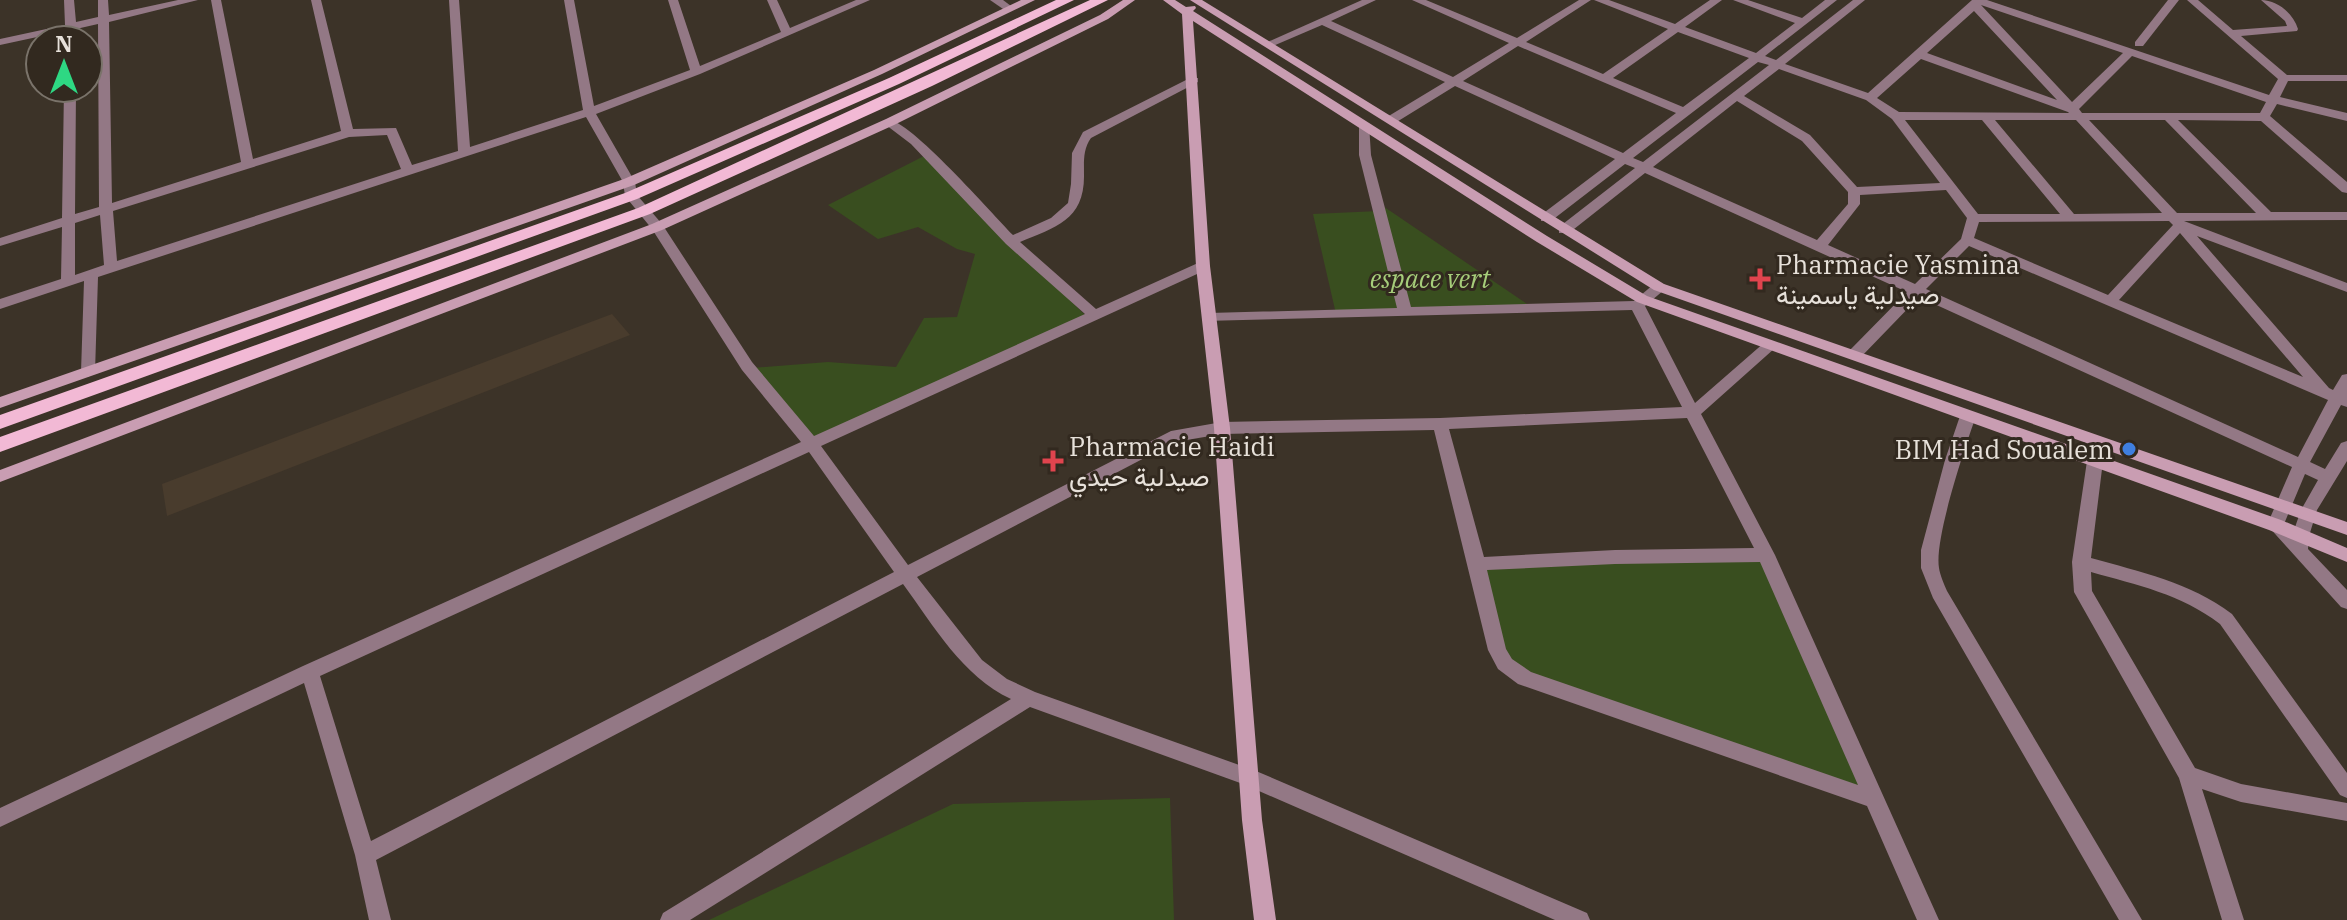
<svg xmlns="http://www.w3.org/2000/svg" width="2347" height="920" viewBox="0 0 2347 920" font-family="'IBM Plex Serif',Vazirmatn,serif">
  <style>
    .built { fill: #493c2d }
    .green { fill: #394e1f }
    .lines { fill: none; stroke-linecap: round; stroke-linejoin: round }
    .street { fill: #937885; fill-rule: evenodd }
    .secondary { fill: #c99db2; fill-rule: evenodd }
    .primary { fill: #f2b9d5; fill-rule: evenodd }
    .health-dot { fill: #e0444e; stroke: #32291f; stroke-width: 3 }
    .shop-dot { fill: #3f7fe0; stroke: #32291f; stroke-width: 3 }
    .labels { text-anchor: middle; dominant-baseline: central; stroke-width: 6; stroke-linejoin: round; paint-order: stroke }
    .poi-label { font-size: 26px; fill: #e7e1da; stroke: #32291f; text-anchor: start }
    .park-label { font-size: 26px; font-style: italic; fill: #a6cd7a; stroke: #32291f }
  </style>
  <rect width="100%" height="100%" fill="#3c3328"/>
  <polygon class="built" points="612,314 630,335 167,516 162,484"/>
  <g class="green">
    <polygon points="924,156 1086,316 810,444 751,368 828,362 896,367 924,318 957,317 975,254 957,249 918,227 878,239 828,205"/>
    <polygon points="1377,202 1533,308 1336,314 1313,214 1379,211"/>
    <polygon points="1766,555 1873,799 1505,664 1477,564"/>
    <polygon points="1170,798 1174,920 709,920 953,804"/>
  </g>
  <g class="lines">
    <g class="street">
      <path d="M64 0H74L76 22 98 17V0H108L109 15 178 0H198L109 22 112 203 241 162 211 0H221L253 159 341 131 311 0H321L353 129 396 128 412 165 458 151 449 0H459L470 147 583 110 564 0H574L594 106 690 70 668 0H678L700 66 781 32 767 0H777L790 28 856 0H870L700 74 596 114 635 182 637 195 662 224 752 362 814 436 1085 314 1006 244 911 144 886 125V119C908 117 993 215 1013 235L1051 218 1068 203 1071 184 1072 153 1083 132 1190 78H1198V82L1091 138C1083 149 1084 161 1084 174 1085 220 1056 227 1020 242L1096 309 1198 263H1208L1210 266 1208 269 821 446 908 565 1171 431 1222 422 1440 418 1682 407 1632 310 1204 321 1202 318 1209 313 1397 308 1359 155V127L1365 123 1369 124 1371 155 1411 307 1634 301 1654 284H1664L1666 287 1664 290 1645 306 1695 403 1765 342H1775L1777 345 1775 348 1701 414 1775 555 1939 920H1917L1867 806 1518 684 1498 669 1488 650 1434 430 1222 434 1175 442 917 577 982 660 1007 679 1035 692 1256 771 1587 913 1590 920H1555L1243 784 1030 707 690 920H660L663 913 1011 699C962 676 934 626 903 584L376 860 391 920H369L355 855 304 683 0 827V808L303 666 801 442 742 370 652 229 625 196 623 182 586 117 98 277 95 372 88 377 83 376 81 372 84 281 0 309V299L61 279 62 227 0 246V238L62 218 64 88H76L75 214 99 207 98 24 76 29 77 40H65V31L0 45V39L65 25ZM387 135 401 169 117 261 113 211 349 137ZM100 215 104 265 75 275V223ZM1687 418 1754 548 1615 550 1484 557 1449 429ZM809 452 894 572 371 841 320 676ZM1760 562 1858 785 1531 672 1512 659 1506 649 1487 570 1615 564Z"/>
      <polygon points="990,0 1003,0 1015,9 1006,11"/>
      <path d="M1362 0H1376L1331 21 1453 77 1509 43 1412 0H1426L1517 38 1579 0H1591L1526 42 1603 74 1668 29 1594 0H1609L1675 24 1710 0H1722L1685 27 1756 53 1795 23 1733 0H1748L1802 18 1825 0H1837L1765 56 1776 60 1853 0H1865L1785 64 1868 93 1972 0H1987L2269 95 2278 79 2187 0H2198L2233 30 2287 26 2285 21 2261 0C2277 0 2293 13 2298 29L2297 31 2241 36 2287 75H2347V81H2288L2280 97 2347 113V121L2277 104 2270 116 2347 182V193L2342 192 2261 121 2178 120 2271 212H2347V220L2184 221 2347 283V292L2197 236 2329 388 2333 390 2342 375 2347 374V407L2341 405 2310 462 2325 469 2341 443 2347 441V461L2317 510 2309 536 2308 549 2347 590V609L2341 607 2267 525 2292 467 1919 297 1860 358H1850L1848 354 1850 350 1907 292 1645 173 1569 233H1559V227L1635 168 1625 164 1551 221H1541V215L1615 159 1455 86 1395 123H1387V117L1445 82 1322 25 1273 46 1263 44ZM1981 5 2123 53 2072 102ZM1974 11 2057 100 1927 53ZM1678 32 1749 58 1683 107 1613 78ZM1518 46 1676 113 1623 153 1463 81ZM2132 56 2266 102 2260 113H2082L2079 109ZM1921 59 2068 112 2069 113 1899 112 1877 98ZM1758 62 1769 65 1643 162 1633 158ZM1779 69 1866 100 1892 119 1940 183 1857 187 1810 135 1744 96ZM1737 101 1802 141 1848 192V204L1817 240 1653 167ZM1905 120H1982L2060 214H1978ZM1995 120H2076L2162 213 2074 214ZM2089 120H2165L2256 213H2177ZM1946 190 1967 218 1961 239 1915 284 1828 245 1860 204V195ZM2169 221 2173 225 2108 295 1974 238 1979 222ZM2180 233 2303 377 2119 300ZM1969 246 2328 400 2298 457 1926 289ZM2305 474 2318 480 2301 510 2293 533 2284 524Z"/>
      <polygon points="2168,0 2179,0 2143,46 2135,46 2135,42"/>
      <path d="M1968 411 1976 416C1965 447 1934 539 1939 568 1940 575 1944 584 1947 591L2142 920H2119L1933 598 1921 568V550L1945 460 1960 416Z"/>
      <path d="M2095 455 2103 461 2091 558C2140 572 2190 582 2232 614L2347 773V798L2340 795 2220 624C2181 594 2137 585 2091 572L2092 591 2195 768 2241 784 2347 803V821L2241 802 2202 789 2244 920H2222L2179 778 2074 592 2072 562 2087 461Z"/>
    </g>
    <g class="secondary">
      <polygon points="1021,0 1035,0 882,74 634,185 0,408 0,397 624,179 874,70"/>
      <polygon points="1123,0 1135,0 1108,19 894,125 662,230 0,482 0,470 652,224 886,119 1100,15"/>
      <polygon points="1163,0 1175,0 1186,7 1195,6 1196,8 1193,11 1547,236 1647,296 2281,520 2347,548 2347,562 2269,530 1637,302 1537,242 1193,21 1210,266 1230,428 1262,820 1276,920 1254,920 1242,820 1214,428 1196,266 1182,14"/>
      <polygon points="1190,0 1202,0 1664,284 2347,522 2347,535 1654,290"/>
    </g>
    <g class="primary">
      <polygon points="1056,0 1074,0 899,84 637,199 0,429 0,415 625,193 889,78"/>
      <polygon points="1090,0 1108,0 932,86 650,214 0,452 0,437 638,208"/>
    </g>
  </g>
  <g class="health-dot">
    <path d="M1756 267h8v8h8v8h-8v8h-8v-8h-8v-8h8z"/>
    <path d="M1049 449h8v8h8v8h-8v8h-8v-8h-8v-8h8z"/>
  </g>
  <circle class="shop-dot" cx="2129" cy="449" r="8"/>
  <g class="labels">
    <g class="poi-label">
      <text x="1776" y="264">Pharmacie Yasmina<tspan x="1776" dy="30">صيدلية ياسمينة</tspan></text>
      <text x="1069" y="446">Pharmacie Haidi<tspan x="1069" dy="30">صيدلية حيدي</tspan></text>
      <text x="2113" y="449" text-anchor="end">BIM Had Soualem</text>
    </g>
    <g class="park-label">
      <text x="1430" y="278">espace vert</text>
    </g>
  </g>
  <g transform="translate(64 64)"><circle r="38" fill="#32291f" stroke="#7a736a" stroke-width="2"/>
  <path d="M0-6L14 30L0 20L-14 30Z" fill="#2ed883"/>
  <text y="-12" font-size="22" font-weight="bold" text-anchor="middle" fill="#e7e1da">N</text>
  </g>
</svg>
